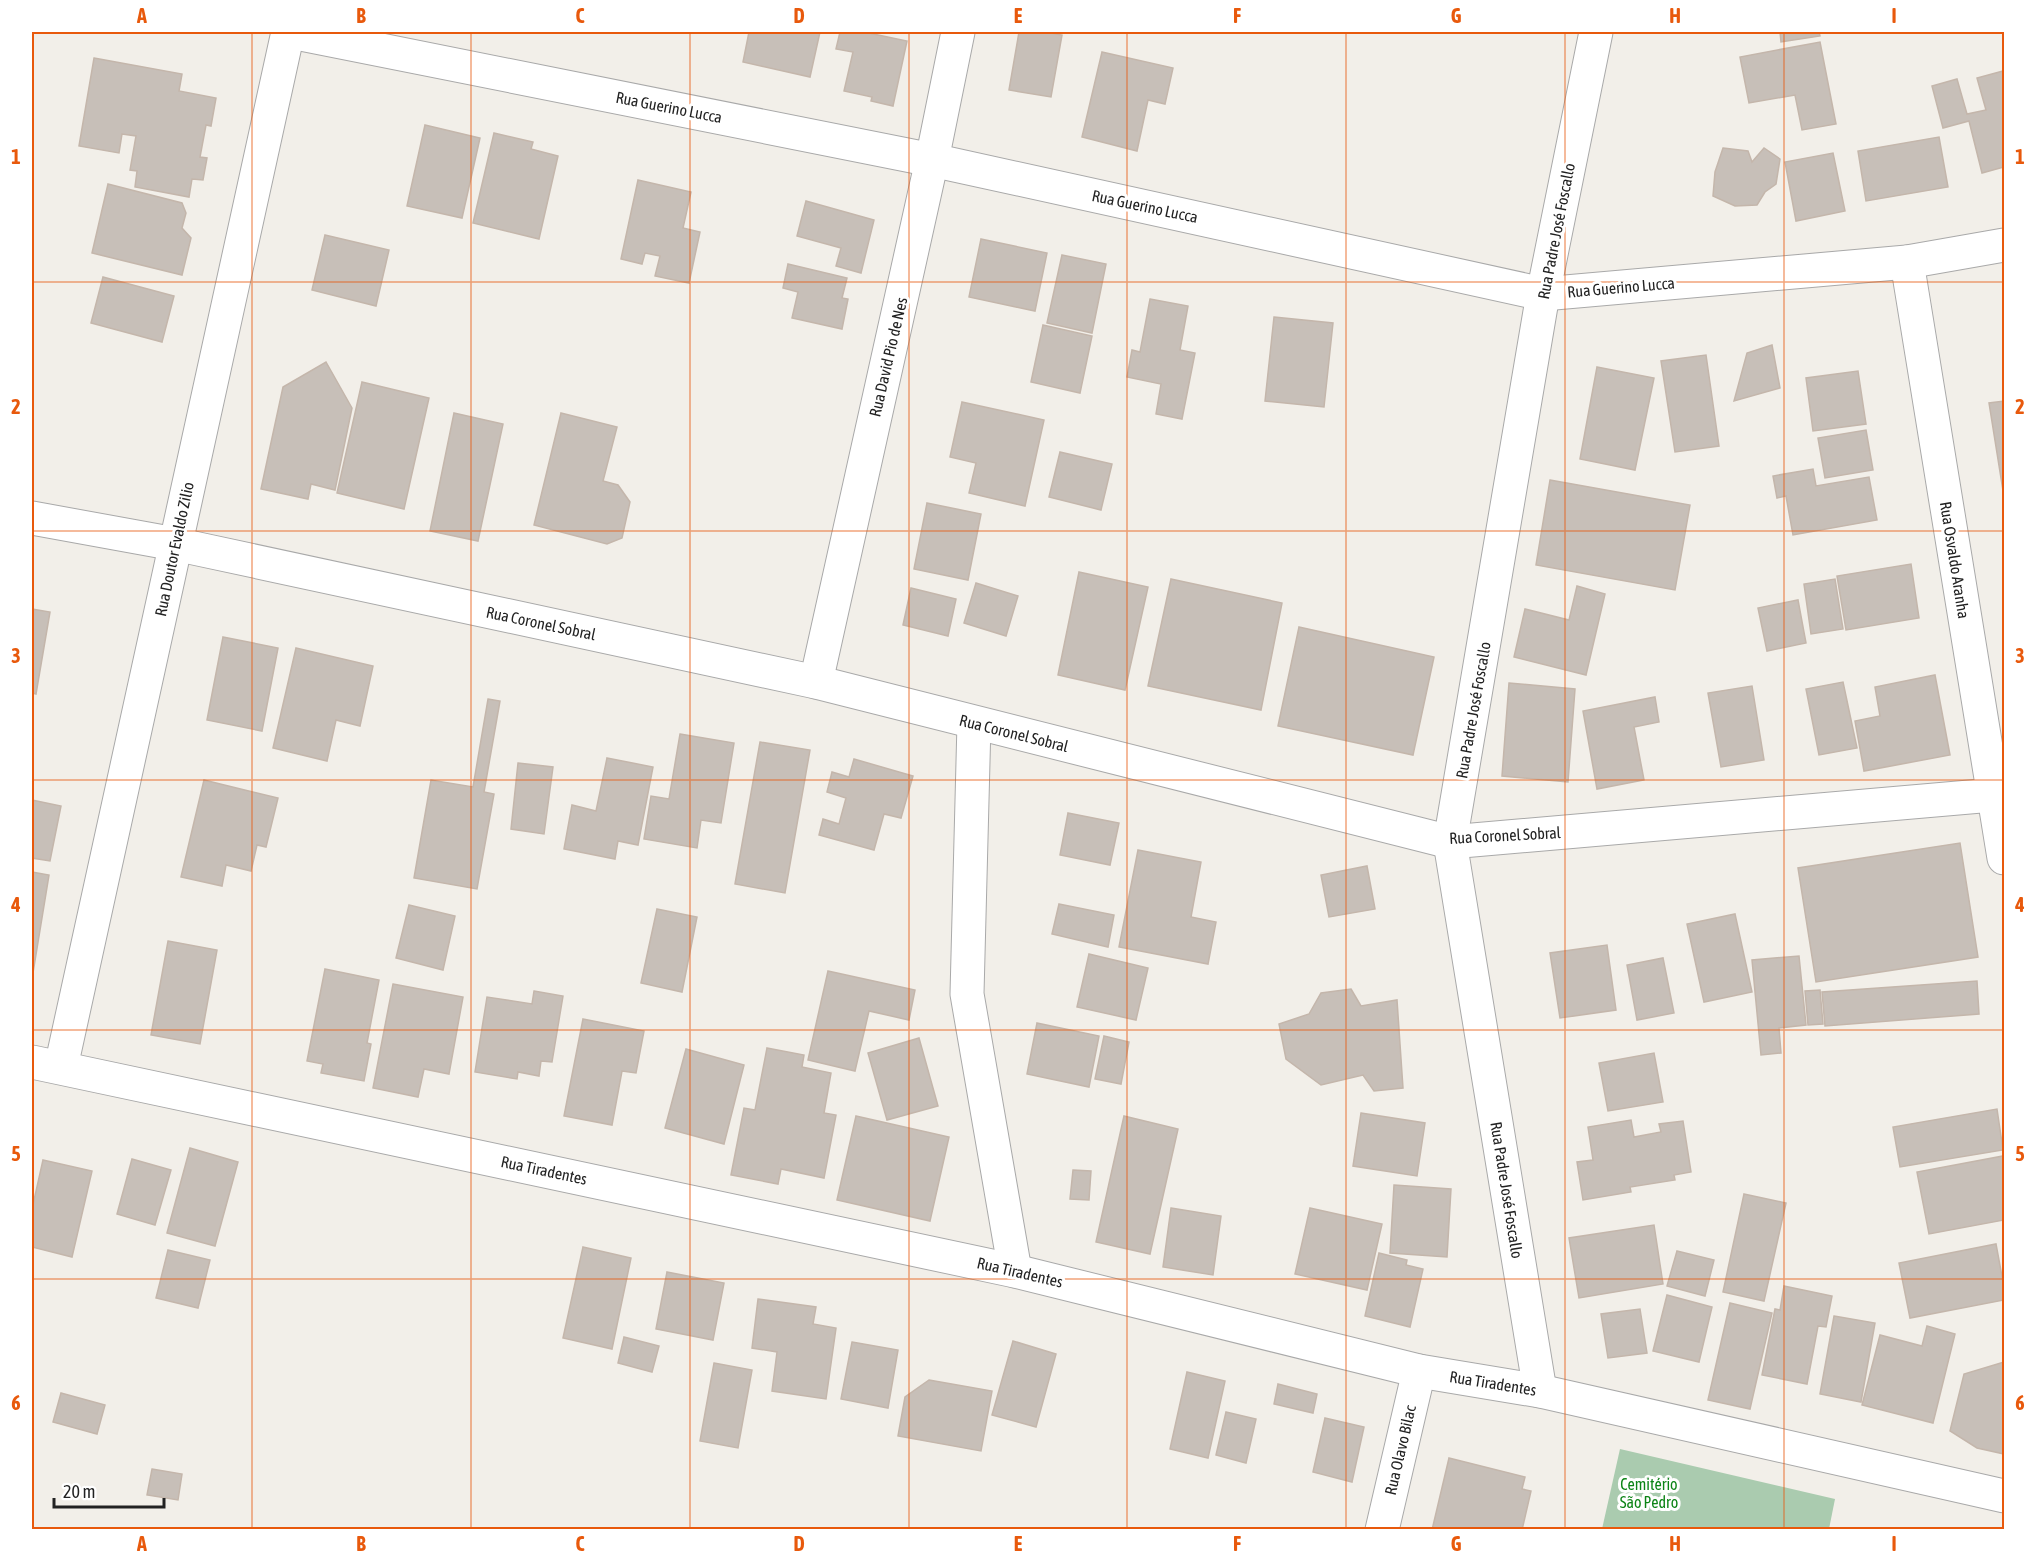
<svg xmlns="http://www.w3.org/2000/svg" width="2036" height="1561" viewBox="0 0 2036 1561" font-family="'Asap Condensed',sans-serif">
  <style>
    .cemetery { fill: #aacbaf }
    .building { fill: #c7bfb8; stroke: #c4b6ab; stroke-width: 1.5 }
    .lines { fill: none; stroke-linecap: round; stroke-linejoin: round }
    .minor-casing { stroke: #a9a9a9; stroke-width: 35 }
    .minor { stroke: #fff; stroke-width: 33 }
    .grid { fill: none; stroke: #e8590c; stroke-width: 1.5; stroke-opacity: 0.55 }
    .labels { text-anchor: middle; dominant-baseline: central; stroke-width: 6; stroke-linejoin: round; paint-order: stroke }
    .street-label { font-size: 16px; fill: #222; stroke: #fff }
    .park-label { font-size: 16px; fill: #0c8416; stroke: #fff }
    .neatline { fill: none; stroke: #e8590c; stroke-width: 2 }
    .grid-label { font-size: 20px; text-anchor: middle; font-weight: bold; fill: #e8590c }
  </style>
  <rect width="100%" height="100%" fill="#f2efe9"/>
  <polygon class="cemetery" points="1620,1449 1835,1499 1829,1529 1602,1529"/>
  <g class="building">
    <polygon points="749,32 820,32 810,77 743,62"/>
    <polygon points="840,32 864,32 907,41 893,106 871,101 872,97 844,91 853,52 836,49"/>
    <polygon points="1019,32 1045,32 1062,35 1051,97 1009,90"/>
    <polygon points="1780,32 1819,32 1820,36 1781,42"/>
    <polygon points="1820,42 1836,124 1802,130 1795,95 1749,103 1740,57"/>
    <polygon points="1102,52 1173,68 1165,104 1148,100 1137,151 1082,137"/>
    <polygon points="94,58 182,74 179,91 216,98 211,126 206,125 200,157 207,158 203,180 192,179 189,197 135,187 137,171 130,170 136,136 122,134 119,153 79,146"/>
    <polygon points="2003,71 2004,79 2004,167 1982,173 1969,121 1943,128 1932,86 1957,79 1967,114 1986,110 1977,78"/>
    <polygon points="425,125 480,138 462,218 407,206"/>
    <polygon points="494,133 533,142 531,149 558,156 539,239 473,223"/>
    <polygon points="1939,137 1948,187 1866,201 1858,151"/>
    <polygon points="1723,148 1748,151 1752,162 1764,148 1780,159 1776,184 1765,192 1757,205 1735,206 1713,196 1715,172"/>
    <polygon points="1833,153 1845,211 1796,221 1785,162"/>
    <polygon points="638,180 691,192 683,228 700,232 689,283 655,276 660,256 645,253 642,264 621,259"/>
    <polygon points="108,184 182,203 186,213 182,228 191,238 182,275 92,253"/>
    <polygon points="806,201 874,220 861,273 836,266 841,248 797,236"/>
    <polygon points="325,235 389,250 376,306 312,290"/>
    <polygon points="981,239 1047,253 1035,311 969,297"/>
    <polygon points="1062,255 1106,264 1092,333 1047,323"/>
    <polygon points="788,264 847,278 842,298 848,299 842,329 792,318 798,292 783,288"/>
    <polygon points="103,277 174,296 162,342 91,323"/>
    <polygon points="1150,299 1188,306 1180,350 1195,353 1182,419 1156,414 1161,384 1127,377 1132,350 1140,352"/>
    <polygon points="1274,317 1333,323 1324,407 1265,401"/>
    <polygon points="1043,325 1092,336 1080,393 1031,382"/>
    <polygon points="1772,345 1780,388 1734,401 1747,353"/>
    <polygon points="1706,355 1719,446 1675,452 1661,361"/>
    <polygon points="326,362 352,408 335,490 311,484 308,499 261,489 283,387"/>
    <polygon points="1597,367 1654,378 1635,470 1580,459"/>
    <polygon points="1858,371 1866,424 1813,431 1806,378"/>
    <polygon points="362,382 429,398 404,509 337,493"/>
    <polygon points="2004,401 2004,497 1989,403"/>
    <polygon points="962,402 1044,420 1025,506 969,493 976,463 950,457"/>
    <polygon points="454,413 503,424 478,541 430,531"/>
    <polygon points="561,413 617,427 603,481 618,485 630,502 622,538 607,544 534,525"/>
    <polygon points="1866,430 1873,470 1825,478 1818,438"/>
    <polygon points="1060,452 1112,464 1101,510 1049,497"/>
    <polygon points="1813,469 1816,486 1869,477 1877,520 1793,535 1786,496 1777,498 1773,476"/>
    <polygon points="1550,480 1690,505 1675,590 1536,565"/>
    <polygon points="927,503 981,514 968,580 914,569"/>
    <polygon points="1911,564 1919,618 1846,630 1837,576"/>
    <polygon points="1079,572 1148,587 1125,690 1058,675"/>
    <polygon points="1171,579 1282,603 1261,710 1148,686"/>
    <polygon points="1835,579 1843,629 1811,634 1804,584"/>
    <polygon points="976,583 1018,596 1006,636 964,623"/>
    <polygon points="1577,586 1605,594 1586,675 1514,657 1525,609 1569,620"/>
    <polygon points="911,588 956,599 948,636 903,625"/>
    <polygon points="1798,600 1806,643 1767,651 1758,608"/>
    <polygon points="32,609 50,612 36,694 32,693"/>
    <polygon points="1299,627 1434,657 1413,755 1278,726"/>
    <polygon points="223,637 278,648 262,731 207,720"/>
    <polygon points="296,648 373,666 360,726 336,720 327,761 273,748"/>
    <polygon points="1935,675 1950,755 1864,771 1855,721 1880,716 1875,687"/>
    <polygon points="1843,682 1857,748 1819,755 1806,689"/>
    <polygon points="1509,683 1575,689 1568,782 1502,776"/>
    <polygon points="1752,686 1764,760 1721,767 1708,693"/>
    <polygon points="1655,697 1659,722 1634,727 1644,780 1597,789 1583,711"/>
    <polygon points="488,699 500,701 484,792 494,794 477,889 414,878 431,780 473,787"/>
    <polygon points="680,734 734,743 721,823 701,820 697,848 644,839 651,796 669,799"/>
    <polygon points="760,742 810,750 785,893 735,884"/>
    <polygon points="607,758 653,767 638,845 618,841 615,859 564,849 572,805 596,811"/>
    <polygon points="854,759 913,776 901,818 884,814 874,850 819,835 823,819 839,824 846,798 827,792 832,772 849,777"/>
    <polygon points="518,763 553,767 544,834 511,829"/>
    <polygon points="204,780 278,798 266,847 257,845 251,871 226,865 222,886 181,877"/>
    <polygon points="32,800 61,806 50,861 32,858"/>
    <polygon points="1068,813 1119,823 1110,865 1060,855"/>
    <polygon points="1960,843 1978,957 1816,982 1798,868"/>
    <polygon points="1138,850 1201,862 1191,917 1216,922 1208,964 1119,947"/>
    <polygon points="1367,866 1375,909 1329,917 1321,875"/>
    <polygon points="32,872 49,875 32,979"/>
    <polygon points="1059,904 1114,915 1108,947 1052,934"/>
    <polygon points="409,905 455,916 443,970 396,958"/>
    <polygon points="657,909 697,917 682,992 641,983"/>
    <polygon points="1735,914 1752,992 1704,1002 1687,924"/>
    <polygon points="168,941 217,950 200,1044 151,1035"/>
    <polygon points="1607,945 1616,1010 1560,1018 1550,953"/>
    <polygon points="1089,954 1148,968 1136,1020 1077,1007"/>
    <polygon points="1799,956 1806,1025 1779,1028 1781,1053 1761,1055 1752,960"/>
    <polygon points="1663,958 1674,1013 1637,1020 1627,965"/>
    <polygon points="325,969 379,980 367,1043 371,1044 364,1081 321,1073 323,1064 307,1061"/>
    <polygon points="828,971 915,990 909,1020 869,1011 855,1071 808,1060"/>
    <polygon points="1977,981 1979,1014 1825,1026 1822,992"/>
    <polygon points="393,984 463,997 449,1074 424,1069 418,1097 373,1088"/>
    <polygon points="1351,989 1361,1006 1397,1000 1403,1088 1374,1091 1363,1075 1321,1085 1286,1059 1279,1024 1309,1014 1321,993"/>
    <polygon points="1820,990 1823,1024 1808,1025 1805,991"/>
    <polygon points="534,991 563,996 552,1062 541,1061 539,1076 518,1072 517,1079 475,1072 487,997 532,1004"/>
    <polygon points="583,1019 644,1031 636,1073 622,1071 612,1125 564,1116"/>
    <polygon points="1037,1023 1099,1036 1089,1087 1027,1074"/>
    <polygon points="1104,1036 1129,1042 1121,1084 1095,1079"/>
    <polygon points="919,1038 938,1106 887,1120 868,1053"/>
    <polygon points="767,1048 804,1055 802,1067 831,1073 824,1113 836,1115 824,1178 781,1169 778,1184 731,1175 744,1108 755,1110"/>
    <polygon points="686,1049 744,1065 724,1144 665,1128"/>
    <polygon points="1654,1053 1663,1102 1608,1111 1599,1063"/>
    <polygon points="1997,1109 2003,1150 1900,1167 1893,1127"/>
    <polygon points="1361,1113 1425,1123 1417,1176 1353,1166"/>
    <polygon points="856,1116 949,1137 930,1221 837,1200"/>
    <polygon points="1124,1116 1178,1129 1150,1254 1096,1242"/>
    <polygon points="1631,1120 1634,1137 1661,1132 1659,1124 1683,1121 1691,1172 1674,1175 1675,1180 1630,1187 1631,1192 1583,1200 1577,1162 1593,1160 1588,1127"/>
    <polygon points="190,1148 238,1162 215,1246 167,1233"/>
    <polygon points="2003,1156 2004,1220 1929,1234 1917,1172"/>
    <polygon points="132,1159 171,1170 155,1225 117,1214"/>
    <polygon points="43,1160 92,1171 72,1257 32,1247 32,1209"/>
    <polygon points="1073,1170 1091,1171 1089,1200 1070,1199"/>
    <polygon points="1394,1185 1451,1189 1447,1257 1390,1253"/>
    <polygon points="1744,1194 1786,1203 1764,1301 1723,1292"/>
    <polygon points="1171,1208 1221,1216 1213,1275 1163,1267"/>
    <polygon points="1310,1208 1382,1224 1367,1290 1295,1274"/>
    <polygon points="1654,1225 1663,1284 1579,1298 1569,1238"/>
    <polygon points="1996,1244 2004,1287 2004,1300 1910,1318 1899,1263"/>
    <polygon points="583,1247 631,1258 612,1349 563,1338"/>
    <polygon points="168,1250 210,1260 198,1308 156,1298"/>
    <polygon points="1677,1251 1714,1260 1705,1296 1667,1286"/>
    <polygon points="1379,1253 1407,1260 1406,1265 1423,1269 1410,1327 1365,1316"/>
    <polygon points="667,1272 724,1283 713,1340 656,1329"/>
    <polygon points="1784,1286 1832,1296 1826,1327 1818,1326 1807,1384 1762,1375 1775,1309 1780,1310"/>
    <polygon points="1667,1295 1712,1307 1699,1362 1653,1351"/>
    <polygon points="758,1299 816,1307 813,1324 836,1328 826,1399 772,1391 777,1352 752,1348"/>
    <polygon points="1730,1303 1772,1313 1750,1409 1708,1400"/>
    <polygon points="1640,1309 1647,1353 1608,1358 1601,1314"/>
    <polygon points="1834,1316 1875,1323 1861,1402 1820,1394"/>
    <polygon points="1927,1326 1955,1334 1933,1423 1862,1405 1880,1335 1922,1346"/>
    <polygon points="624,1337 659,1346 652,1372 618,1363"/>
    <polygon points="1013,1341 1056,1354 1036,1427 992,1415"/>
    <polygon points="852,1342 898,1350 888,1408 841,1399"/>
    <polygon points="2004,1362 2004,1454 1977,1448 1950,1431 1964,1374"/>
    <polygon points="714,1363 752,1370 738,1448 700,1441"/>
    <polygon points="1187,1372 1225,1381 1208,1458 1170,1449"/>
    <polygon points="929,1380 992,1391 981,1451 898,1436 905,1397"/>
    <polygon points="1278,1384 1317,1394 1313,1413 1274,1404"/>
    <polygon points="61,1393 105,1405 97,1434 53,1422"/>
    <polygon points="1226,1412 1256,1419 1246,1463 1216,1455"/>
    <polygon points="1325,1418 1364,1427 1352,1482 1313,1472"/>
    <polygon points="1449,1458 1525,1477 1522,1489 1531,1491 1522,1530 1432,1530"/>
    <polygon points="152,1469 182,1474 178,1500 147,1495"/>
  </g>
  <g class="lines">
    <defs>
      <g id="minor">
        <polyline points="291,32 932,160 1543,294 1907,262 2004,245"/>
        <polyline points="1907,262 2004,858"/>
        <polyline points="32,518 175,544 816,682 1450,842 2004,794"/>
        <polyline points="816,682 932,160 958,32"/>
        <polyline points="974,723 967,994 1015,1271"/>
        <polyline points="32,1062 1015,1271 1419,1371 1540,1391 2004,1496"/>
        <polyline points="61,1067 288,32"/>
        <polyline points="1540,1391 1450,842 1543,294 1596,32"/>
        <polyline points="1382,1530 1419,1371"/>
      </g>
    </defs>
    <use href="#minor" class="minor-casing"/>
    <use href="#minor" class="minor"/>
  </g>
  <path class="grid" d="M252 32V1530M471 32V1530M690 32V1530M909 32V1530M1127 32V1530M1346 32V1530M1565 32V1530M1784 32V1530M32 282H2004M32 531H2004M32 780H2004M32 1030H2004M32 1279H2004"/>
  <g class="labels">
    <g class="street-label">
      <text transform="translate(669 107) rotate(11)">Rua Guerino Lucca</text>
      <text transform="translate(1145 206) rotate(12)">Rua Guerino Lucca</text>
      <text transform="translate(1556 231) rotate(-79)">Rua Padre José Foscallo</text>
      <text transform="translate(1621 287) rotate(-5)">Rua Guerino Lucca</text>
      <text transform="translate(888 357) rotate(-77)">Rua David Pio de Nes</text>
      <text transform="translate(174 549) rotate(-78)">Rua Doutor Evaldo Zilio</text>
      <text transform="translate(1955 560) rotate(81)">Rua Osvaldo Aranha</text>
      <text transform="translate(541 623) rotate(12)">Rua Coronel Sobral</text>
      <text transform="translate(1473 710) rotate(-80)">Rua Padre José Foscallo</text>
      <text transform="translate(1014 733) rotate(14)">Rua Coronel Sobral</text>
      <text transform="translate(1505 835) rotate(-3)">Rua Coronel Sobral</text>
      <text transform="translate(544 1170) rotate(12)">Rua Tiradentes</text>
      <text transform="translate(1507 1190) rotate(81)">Rua Padre José Foscallo</text>
      <text transform="translate(1020 1272) rotate(13)">Rua Tiradentes</text>
      <text transform="translate(1493 1383) rotate(9)">Rua Tiradentes</text>
      <text transform="translate(1400 1450) rotate(-77)">Rua Olavo Bilac</text>
    </g>
    <g class="park-label">
      <text x="1649" y="1484">Cemitério<tspan x="1649" dy="18">São Pedro</tspan></text>
    </g>
  </g>
  <rect width="2036" height="1561" fill="none" stroke="#ffffff" stroke-width="66"/>
  <path d="M54 1498v9h110v-9" fill="none" stroke="#222222" stroke-width="3"/>
  <text x="63" y="1498" font-size="18" fill="#222222" stroke="#ffffff" stroke-width="4.5" paint-order="stroke">20 m</text>
  <rect x="33" y="33" width="1970" height="1495" class="neatline"/>
  <g class="grid-label">
    <text x="142" y="23">A</text>
    <text x="361" y="23">B</text>
    <text x="580" y="23">C</text>
    <text x="799" y="23">D</text>
    <text x="1018" y="23">E</text>
    <text x="1237" y="23">F</text>
    <text x="1456" y="23">G</text>
    <text x="1675" y="23">H</text>
    <text x="1894" y="23">I</text>
    <text x="16" y="164">1</text>
    <text x="2020" y="164">1</text>
    <text x="16" y="414">2</text>
    <text x="2020" y="414">2</text>
    <text x="16" y="663">3</text>
    <text x="2020" y="663">3</text>
    <text x="16" y="912">4</text>
    <text x="2020" y="912">4</text>
    <text x="16" y="1161">5</text>
    <text x="2020" y="1161">5</text>
    <text x="16" y="1410">6</text>
    <text x="2020" y="1410">6</text>
    <text x="142" y="1551">A</text>
    <text x="361" y="1551">B</text>
    <text x="580" y="1551">C</text>
    <text x="799" y="1551">D</text>
    <text x="1018" y="1551">E</text>
    <text x="1237" y="1551">F</text>
    <text x="1456" y="1551">G</text>
    <text x="1675" y="1551">H</text>
    <text x="1894" y="1551">I</text>
  </g>
</svg>
